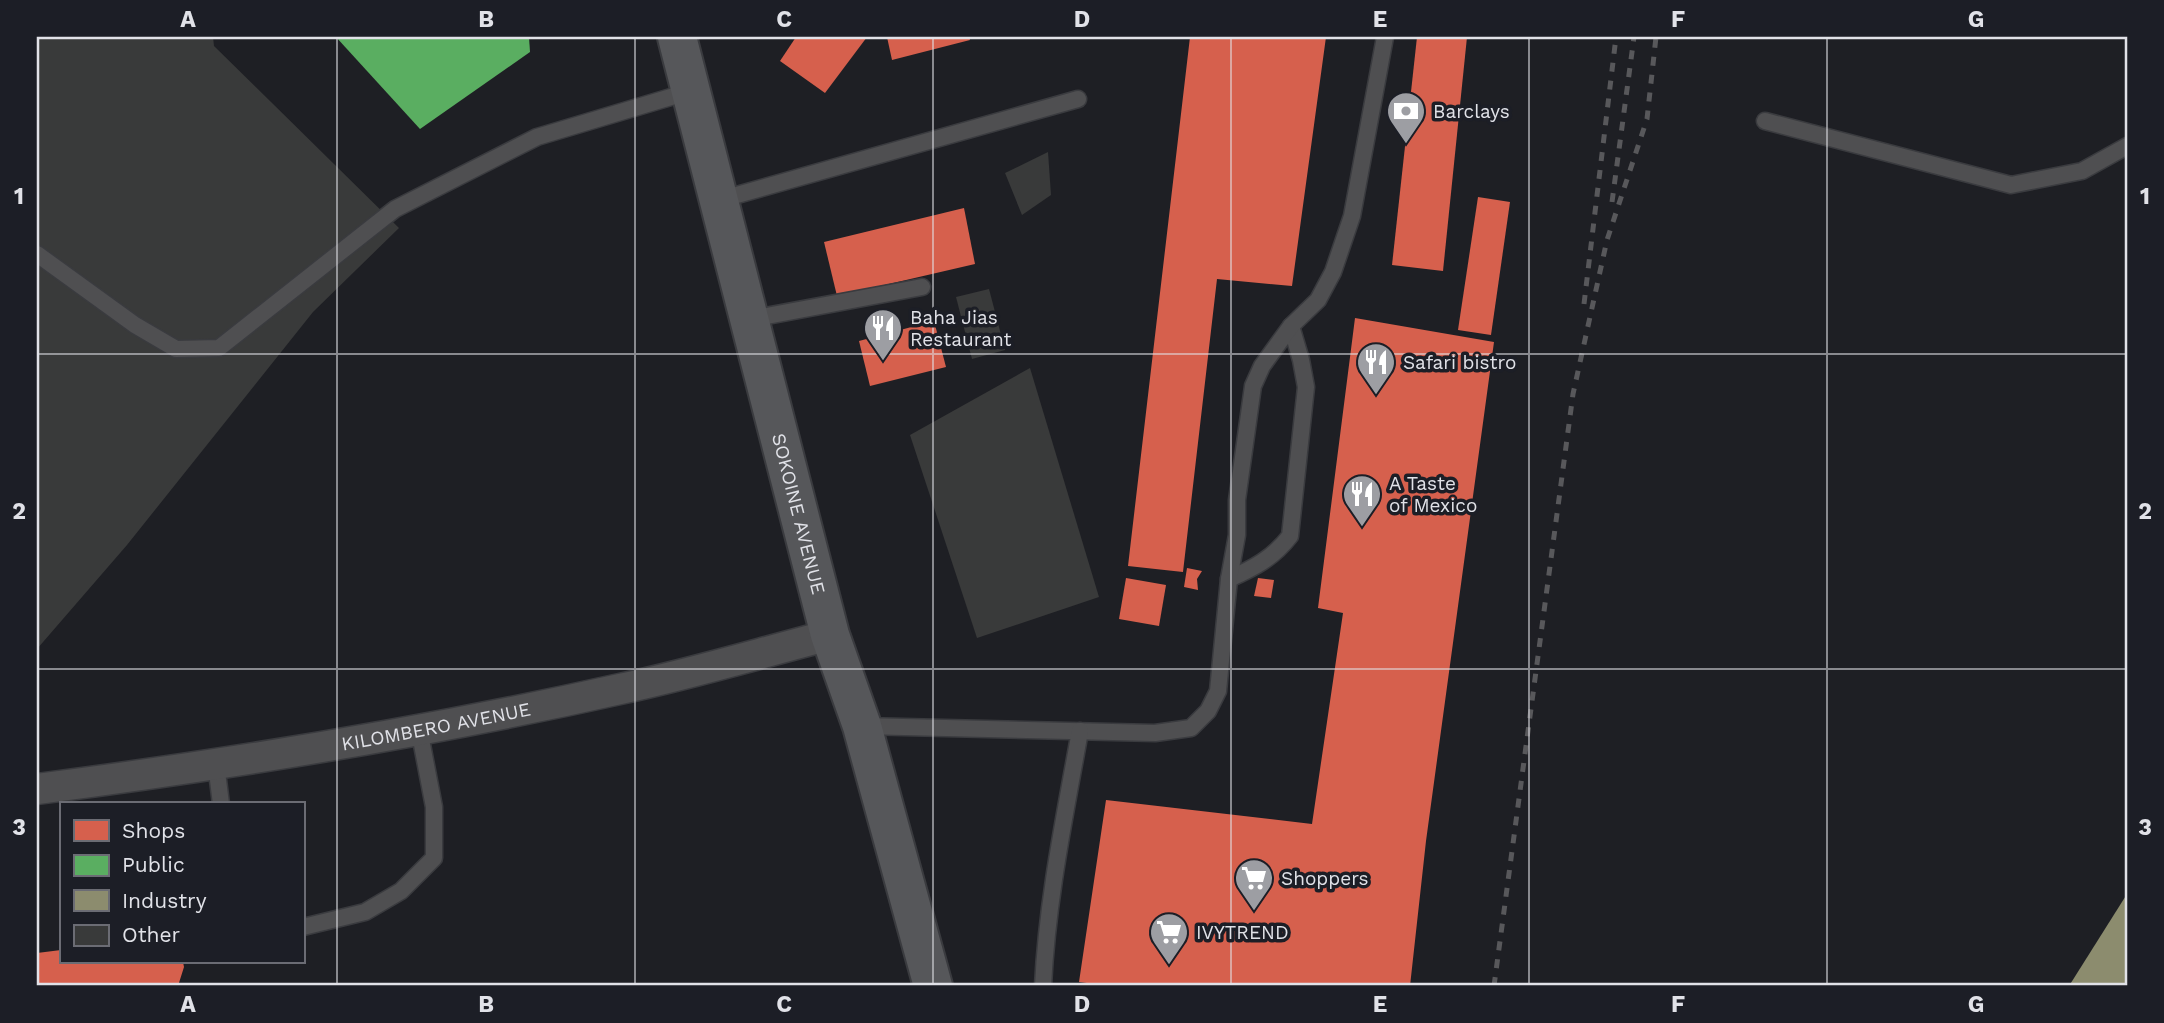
<svg xmlns="http://www.w3.org/2000/svg" width="2164" height="1023" viewBox="0 0 2164 1023" font-family="'Work Sans',sans-serif">
  <style>
    .shops { fill: #d6604d }
    .public { fill: #5aae61 }
    .industry { fill: #8c8c6e }
    .building { fill: #393a3a }
    .lines { fill: none; stroke-linecap: round; stroke-linejoin: round }
    .service-casing { stroke: #3a3b3f; stroke-width: 19 }
    .minor-casing { stroke: #3a3b3f; stroke-width: 33 }
    .primary-casing { stroke: #3a3b3f; stroke-width: 42 }
    .service { stroke: #4f4f51; stroke-width: 16 }
    .minor { stroke: #4f4f51; stroke-width: 30 }
    .primary { stroke: #56575a; stroke-width: 38 }
    .rail { stroke: #58585b; stroke-width: 5; stroke-dasharray: 9 9; stroke-linecap: butt }
    .grid { fill: none; stroke: #e1e2e8; stroke-width: 2; stroke-opacity: 0.55 }
    .labels { text-anchor: middle; dominant-baseline: central; stroke-width: 7; stroke-linejoin: round; paint-order: stroke }
    .poi-label { font-size: 19px; fill: #e1e2e8; stroke: #1c1e26; text-anchor: start }
    .street-label { font-size: 19px; fill: #e1e2e8; stroke: #1c1e26 }
    .neatline { fill: none; stroke: #e1e2e8; stroke-width: 2.5 }
    .grid-label { font-size: 23px; text-anchor: middle; font-weight: bold; fill: #e1e2e8 }
  </style>
  <rect width="100%" height="100%" fill="#1e1f24"/>
  <g class="shops">
    <polygon points="796,37 867,37 825,93 780,61"/>
    <polygon points="887,37 969,37 970,40 892,60"/>
    <polygon points="1190,37 1326,37 1292,286 1217,279 1183,572 1128,566"/>
    <polygon points="1417,37 1467,37 1443,271 1392,265"/>
    <polygon points="1478,197 1510,202 1491,335 1458,330"/>
    <polygon points="964,208 975,264 837,296 824,242"/>
    <polygon points="1355,318 1494,342 1426,841 1410,986 1110,986 1079,982 1106,800 1312,824 1343,613 1318,608"/>
    <polygon points="934,321 946,367 870,386 859,341"/>
    <polygon points="1187,568 1202,571 1197,579 1198,590 1184,587"/>
    <polygon points="1126,578 1166,585 1159,626 1119,619"/>
    <polygon points="1258,578 1274,580 1271,598 1254,596"/>
    <polygon points="61,950 61,962 183,962 184,967 178,986 37,986 37,953"/>
  </g>
  <polygon class="public" points="336,37 529,37 530,52 420,129"/>
  <polygon class="industry" points="2127,894 2127,986 2069,986"/>
  <g class="building">
    <polygon points="37,37 213,37 214,46 399,228 313,312 127,545 37,649"/>
    <polygon points="1048,152 1051,195 1022,215 1005,173"/>
    <polygon points="989,289 1005,350 972,359 956,297"/>
    <polygon points="1030,368 1099,597 977,638 910,435"/>
  </g>
  <g class="lines">
    <defs>
      <g id="service">
        <polyline points="1765,121 2011,185 2082,171 2127,146"/>
        <polyline points="719,200 1078,99"/>
        <polyline points="37,254 135,325 176,349 219,348 395,209 537,137 691,91"/>
        <polyline points="750,319 922,287"/>
        <path d="M1229 579C1254 568 1273 558 1290 536L1306 387 1301 360 1291 326"/>
        <polyline points="862,726 1155,733 1191,728 1208,711 1218,691 1229,579 1237,535 1237,500 1253,386 1262,366 1291,326 1318,300 1333,272 1352,216 1385,37"/>
        <polyline points="216,764 221,804"/>
        <polyline points="303,927 365,912 401,891 434,858 434,807 419,729"/>
        <path d="M1043 986C1047 900 1065 815 1080 731"/>
      </g>
      <g id="minor">
        <path id="s1" d="M37 789C232 764 428 732 620 689 691 674 760 653 830 635"/>
      </g>
      <g id="primary">
        <path id="s2" d="M677 37 830 635 862 726 933 986"/>
      </g>
    </defs>
    <use href="#service" class="service-casing"/>
    <use href="#minor" class="minor-casing"/>
    <use href="#primary" class="primary-casing"/>
    <use href="#service" class="service"/>
    <use href="#minor" class="minor"/>
    <use href="#primary" class="primary"/>
    <g class="rail">
      <polyline points="1612,202 1634,37"/>
      <polyline points="1584,304 1616,37"/>
      <polyline points="1494,986 1573,394 1607,240 1647,119 1656,37"/>
    </g>
  </g>
  <path class="grid" d="M337 37V986M635 37V986M933 37V986M1231 37V986M1529 37V986M1827 37V986M37 354H2127M37 669H2127"/>
  <defs>
    <symbol id="bank-pin" viewBox="-11 -11 22 30"><path d="M0 17L-7.5 6A9.5 9.5 0 1 1 7.5 6Z" fill="#9d9ea3" stroke="#1c1e26"/><path d="M-6-4H6V4H-6ZM0-2.3a2.3 2.3 0 1 0 0 4.6a2.3 2.3 0 1 0 0-4.6Z" fill="#fff"/></symbol>
    <symbol id="restaurant-pin" viewBox="-11 -11 22 30"><path d="M0 17L-7.5 6A9.5 9.5 0 1 1 7.5 6Z" fill="#9d9ea3" stroke="#1c1e26"/><path d="M-5-6h1v4h1v-4h1v4h1v-4h1v5L-1.5 .5V6h-2V.5L-5-1ZM5-6V6H3V1.5H1.5Q1.5-4 5-6Z" fill="#fff"/></symbol>
    <symbol id="supermarket-pin" viewBox="-11 -11 22 30"><path d="M0 17L-7.5 6A9.5 9.5 0 1 1 7.5 6Z" fill="#9d9ea3" stroke="#1c1e26"/><path d="M-6-5.5h2.5l.6 2H6L4.5 2H-2.5L-4.4-4H-6ZM-1.5 3.2a1.3 1.3 0 1 0 .1 0ZM3 3.2a1.3 1.3 0 1 0 .1 0Z" fill="#fff"/></symbol>
  </defs>
  <g fill-rule="evenodd">
    <use href="#bank-pin" x="1384" y="89" width="44" height="60"/>
    <use href="#restaurant-pin" x="861" y="306" width="44" height="60"/>
    <use href="#restaurant-pin" x="1354" y="340" width="44" height="60"/>
    <use href="#restaurant-pin" x="1340" y="472" width="44" height="60"/>
    <use href="#supermarket-pin" x="1232" y="856" width="44" height="60"/>
    <use href="#supermarket-pin" x="1147" y="910" width="44" height="60"/>
  </g>
  <g class="labels">
    <g class="poi-label">
      <text x="1433" y="111">Barclays</text>
      <text x="910" y="317">Baha Jias<tspan x="910" dy="22">Restaurant</tspan></text>
      <text x="1403" y="362">Safari bistro</text>
      <text x="1389" y="483">A Taste<tspan x="1389" dy="22">of Mexico</tspan></text>
      <text x="1281" y="878">Shoppers</text>
      <text x="1196" y="932">IVYTREND</text>
    </g>
    <g class="street-label">
      <text stroke="none"><textPath href="#s2" startOffset="492">SOKOINE AVENUE</textPath></text>
      <text stroke="none"><textPath href="#s1" startOffset="404">KILOMBERO AVENUE</textPath></text>
    </g>
  </g>
  <rect width="2164" height="1023" fill="none" stroke="#1c1e26" stroke-width="77"/>
  <rect x="60" y="802" width="245" height="161" fill="#1c1e26" stroke="#6b6c74" stroke-width="2"/>
  <rect x="74" y="820" width="35" height="21" fill="#d6604d" stroke="#6b6c74" stroke-width="2"/>
  <text x="122" y="838" font-size="21" fill="#e1e2e8">Shops</text>
  <rect x="74" y="855" width="35" height="21" fill="#5aae61" stroke="#6b6c74" stroke-width="2"/>
  <text x="122" y="872" font-size="21" fill="#e1e2e8">Public</text>
  <rect x="74" y="890" width="35" height="21" fill="#8c8c6e" stroke="#6b6c74" stroke-width="2"/>
  <text x="122" y="908" font-size="21" fill="#e1e2e8">Industry</text>
  <rect x="74" y="925" width="35" height="21" fill="#393a3a" stroke="#6b6c74" stroke-width="2"/>
  <text x="122" y="942" font-size="21" fill="#e1e2e8">Other</text>
  <rect x="38" y="38" width="2088" height="946" class="neatline"/>
  <g class="grid-label">
    <text x="188" y="27">A</text>
    <text x="486" y="27">B</text>
    <text x="784" y="27">C</text>
    <text x="1082" y="27">D</text>
    <text x="1380" y="27">E</text>
    <text x="1678" y="27">F</text>
    <text x="1976" y="27">G</text>
    <text x="19" y="204">1</text>
    <text x="2145" y="204">1</text>
    <text x="19" y="519">2</text>
    <text x="2145" y="519">2</text>
    <text x="19" y="835">3</text>
    <text x="2145" y="835">3</text>
    <text x="188" y="1012">A</text>
    <text x="486" y="1012">B</text>
    <text x="784" y="1012">C</text>
    <text x="1082" y="1012">D</text>
    <text x="1380" y="1012">E</text>
    <text x="1678" y="1012">F</text>
    <text x="1976" y="1012">G</text>
  </g>
</svg>
